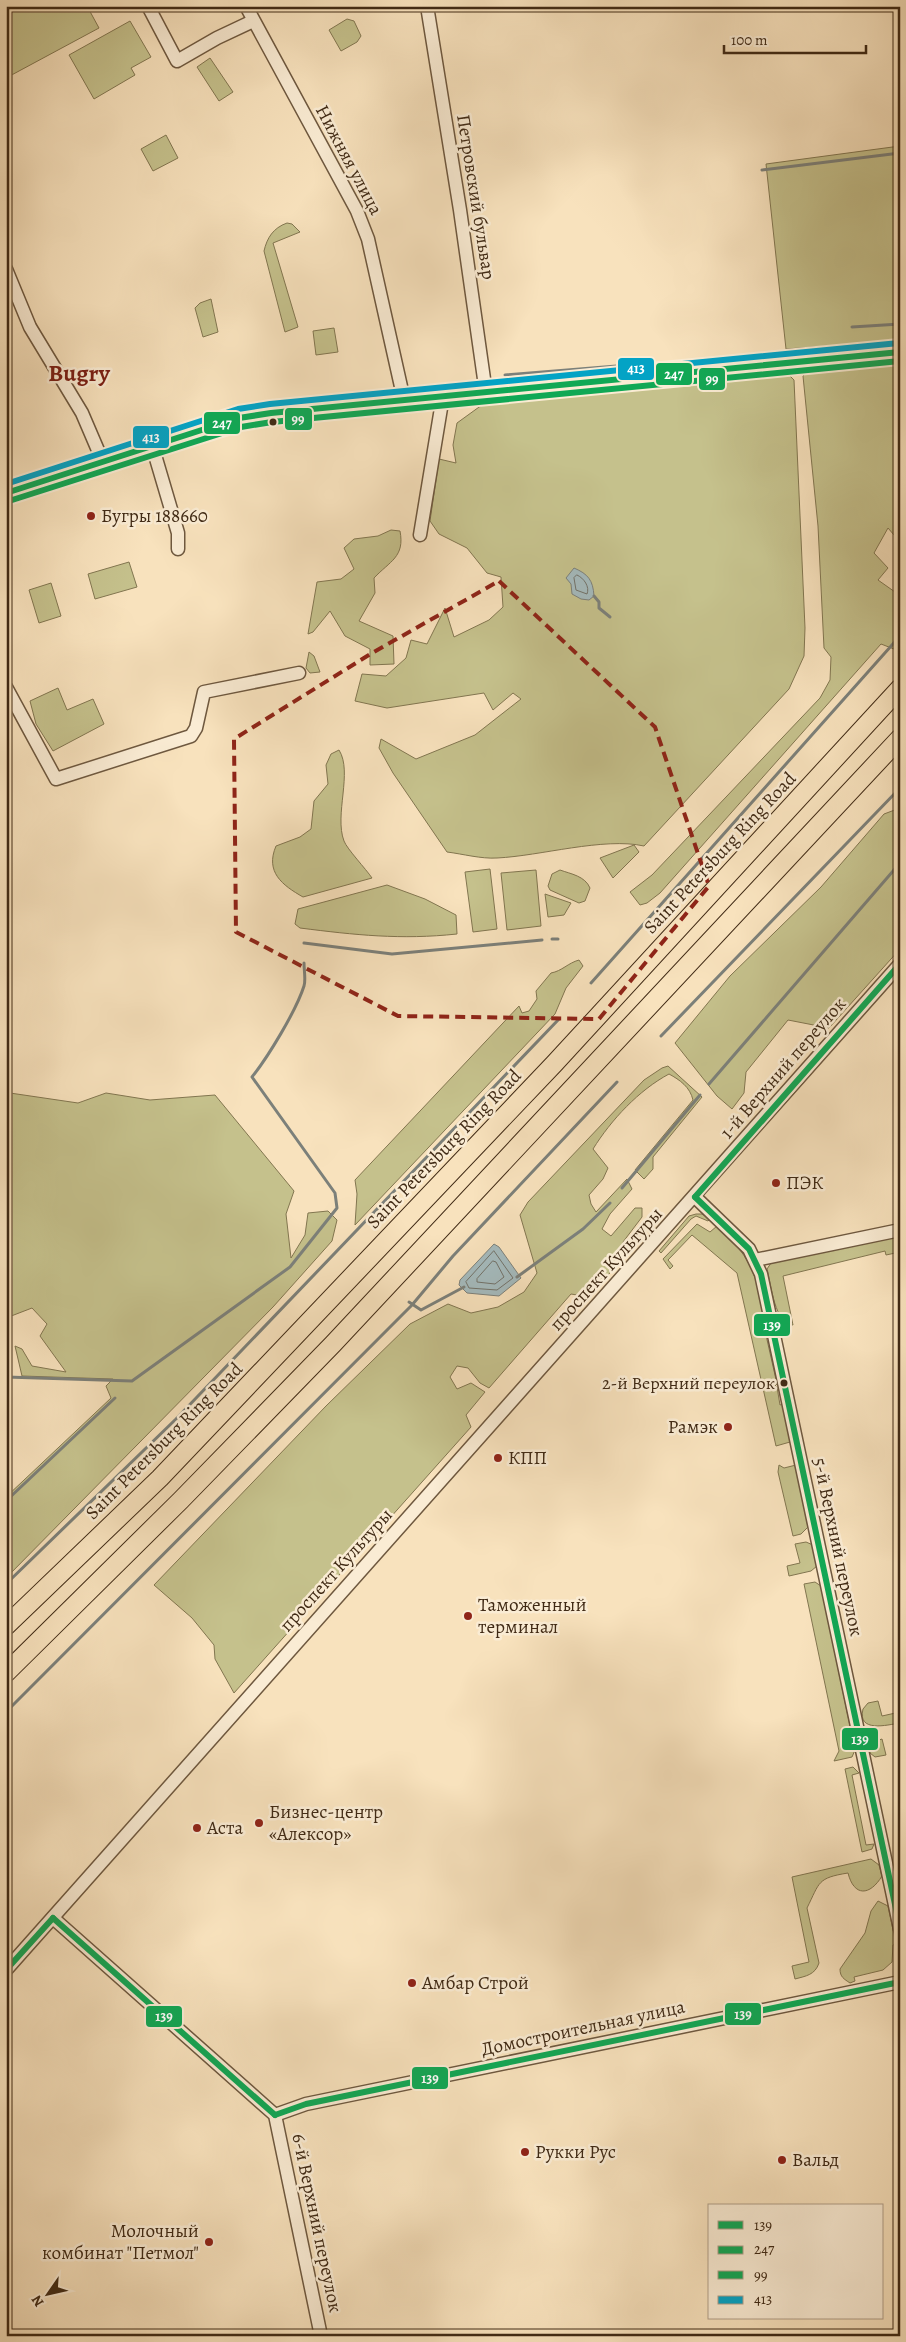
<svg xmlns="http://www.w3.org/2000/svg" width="906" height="2342" viewBox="0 0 906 2342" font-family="Alegreya,serif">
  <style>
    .green { fill: #c5c18c; stroke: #827650 }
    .water { fill: #a4babd; stroke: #7c807a }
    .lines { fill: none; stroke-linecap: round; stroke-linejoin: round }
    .shore { stroke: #727269; stroke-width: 1 }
    .stream { stroke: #7c807a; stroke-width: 3 }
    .minor-casing { stroke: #6e583f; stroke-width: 15 }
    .major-casing { stroke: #402a15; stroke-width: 18 }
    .highway-casing { stroke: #402a15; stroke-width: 20 }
    .minor { stroke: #faecd4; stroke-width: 12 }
    .major { stroke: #f8e2bd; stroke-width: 15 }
    .highway { stroke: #f8e2bd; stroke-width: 18 }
    .bus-1-casing { stroke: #faecd4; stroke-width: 10 }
    .bus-2-casing { stroke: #faecd4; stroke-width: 10 }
    .bus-3-casing { stroke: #faecd4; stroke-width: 10 }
    .bus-4-casing { stroke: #faecd4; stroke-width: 10 }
    .bus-1 { stroke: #10a855; stroke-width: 6 }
    .bus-2 { stroke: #10a855; stroke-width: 6 }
    .bus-3 { stroke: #10a855; stroke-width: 6 }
    .bus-4 { stroke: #03a3c5; stroke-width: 6 }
    .marked { fill: none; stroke: #8f2418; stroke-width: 4; stroke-dasharray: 10 6; stroke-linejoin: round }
    .bus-dot { fill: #402a15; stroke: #faecd4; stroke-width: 2 }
    .poi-dot { fill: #8f2418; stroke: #faecd4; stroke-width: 2 }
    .labels { text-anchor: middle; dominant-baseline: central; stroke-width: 5; stroke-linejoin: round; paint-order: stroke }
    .bus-label { font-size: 18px; fill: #402a15; stroke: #faecd4; text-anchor: end }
    .street-label { font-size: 19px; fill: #402a15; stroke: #faecd4 }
    .poi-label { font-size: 19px; fill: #402a15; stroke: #faecd4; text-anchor: start }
    .district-label { font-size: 24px; font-weight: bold; fill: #7a1f14; stroke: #faecd4 }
    .line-badge { stroke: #faecd4; stroke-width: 2 }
    .badge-label { font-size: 14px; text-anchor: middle; font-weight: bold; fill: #fff }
  </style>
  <rect width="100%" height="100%" fill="#f8e2bd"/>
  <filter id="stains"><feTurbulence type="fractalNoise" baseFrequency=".004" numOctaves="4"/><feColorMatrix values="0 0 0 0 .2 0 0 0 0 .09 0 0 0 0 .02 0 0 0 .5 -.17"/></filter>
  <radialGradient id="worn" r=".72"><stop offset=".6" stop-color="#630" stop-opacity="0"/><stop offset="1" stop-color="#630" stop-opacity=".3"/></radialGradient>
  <g class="green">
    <polygon points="6,6 87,6 99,28 6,78"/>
    <polygon points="347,19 354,21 361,36 357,42 341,51 329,30"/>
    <polygon points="130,21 151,57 131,68 135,75 94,99 69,55"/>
    <polygon points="210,58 233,92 219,101 197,67"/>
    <polygon points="166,135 178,158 153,171 141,149"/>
    <polygon points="900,146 900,341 786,349 766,164"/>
    <path d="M287 223 292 224 300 232 273 243 298 327 285 332 264 251C267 238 273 228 287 223Z"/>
    <polygon points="211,299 218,332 203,337 195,308 200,303"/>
    <polygon points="334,328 338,352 316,355 313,331"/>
    <polygon points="900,364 900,542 888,528 874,553 888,568 878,580 895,592 900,587 900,643 894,649 881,644 660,893 647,903 640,905 630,892 652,875 820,698 830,680 831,657 824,648 818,526 803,376 806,373"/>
    <path d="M789 375 794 380 805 628 804 656 789 689 644 846C604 837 540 856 497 858 481 859 463 854 447 852L393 773 379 748 381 739 416 759 475 735 521 699 513 693 493 710 484 693 387 708 355 701 362 674 386 676 406 658 411 640 427 644 445 608 454 637 489 620 503 607 501 577 487 573 467 548 439 534 430 521 439 459 456 463 453 445 457 423 486 402Z"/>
    <path d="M391 530 400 531C405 557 390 561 374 578L375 593 359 621 393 636 394 664 370 665V649L345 636 330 611 313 632 308 634 317 582 341 579 354 569 344 548 354 539 378 536Z"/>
    <polygon points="129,562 137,587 95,599 88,574"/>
    <polygon points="51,583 61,616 39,623 29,590"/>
    <polygon points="309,652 314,656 320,672 310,673 306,668"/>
    <polygon points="58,688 67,710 93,699 104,724 53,751 36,724 30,701"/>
    <path d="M339 750C353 772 334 815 344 841 347 849 366 869 372 878L303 897C282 885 265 872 276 846L300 837 311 829 314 801 328 784 326 765 331 754Z"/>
    <polygon points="900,808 900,949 829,1028 788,1020 746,1072 744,1093 732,1109 717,1096 675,1043 730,976 821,887 884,814"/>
    <polygon points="634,845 639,852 613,878 600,858"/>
    <polygon points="490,869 497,929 473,932 465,872"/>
    <polygon points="536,870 541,926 507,930 501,873"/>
    <path d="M560 870C571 874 585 876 590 888L585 901 579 903 550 890 548 886 552 874Z"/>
    <path d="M387 885 425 899 456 915 457 934C401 940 355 935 300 928L295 924 298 909Z"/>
    <polygon points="545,894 571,903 564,915 548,917"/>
    <path d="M579 960 583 966 566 988 555 1014 355 1225 357 1194 355 1180 519 1006 522 1013 529 1011 537 999 536 991 551 973C562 971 568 963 579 960Z"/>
    <path d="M668 1066 702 1097 653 1157V1169L644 1179 635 1170 693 1100C690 1087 680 1080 669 1074 639 1090 611 1120 593 1149L608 1168 603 1179 589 1195 591 1204 596 1212 627 1179 632 1189 610 1214 602 1229 611 1236 635 1208H642V1217L623 1242 628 1252 589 1297 571 1294 489 1388 480 1383 468 1368 457 1366 450 1377 457 1389 471 1383 485 1392 466 1415 471 1427 234 1693 215 1659 214 1645 192 1618 154 1585 326 1406 410 1324 448 1304 471 1313 498 1307 524 1292 537 1273 520 1215 528 1202 644 1080 662 1068Z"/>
    <polygon points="10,1093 78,1103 106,1093 150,1100 215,1095 294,1191 286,1214 291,1258 305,1235 308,1213 328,1211 337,1220 332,1241 273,1307 6,1578 6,1497 111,1398 106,1386 113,1379 22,1376 15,1346 22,1349 32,1366 66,1372 40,1336 47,1324 32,1308 6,1318 6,1094"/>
    <polygon points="696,1214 702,1214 710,1219 708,1221 696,1216 691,1219 661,1253 659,1251 689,1216"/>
    <path d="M697 1224 710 1232 717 1226C750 1257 754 1268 764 1312L761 1313 777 1384 774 1387H777L780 1405 783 1404 790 1442 776 1446 737 1273 692 1235 668 1260 673 1266 670 1269 663 1259Z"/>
    <path d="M900 1234V1252L886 1255 885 1251 783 1276 793 1325C775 1325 771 1285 767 1269L771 1263Z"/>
    <polygon points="779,1465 784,1468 796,1465 808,1527 801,1534 793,1536 778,1472"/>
    <polygon points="806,1542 813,1545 817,1566 811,1571 789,1576 787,1566 800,1563 795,1544"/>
    <polygon points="815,1582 821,1586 855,1750 852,1757 834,1761 839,1751 804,1584"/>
    <path d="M878 1701 882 1716 900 1712V1723C887 1725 857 1733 863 1709L868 1703Z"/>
    <path d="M882 1739 886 1755 875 1757 870 1753C869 1745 875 1741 882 1739Z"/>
    <polygon points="853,1767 859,1773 852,1775 866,1845 874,1844 872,1849 862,1852 845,1769"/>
    <path d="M871 1859 879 1865 882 1876C870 1896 854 1897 848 1873 817 1878 820 1882 807 1908L819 1963C815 1975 806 1976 795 1979L792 1966 809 1962 792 1877Z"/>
    <path d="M878 1901 888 1906 896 1944 893 1945 892 1962 883 1970 854 1977 855 1981 850 1983C844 1979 840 1977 840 1969L865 1933 871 1911Z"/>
  </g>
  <g class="water">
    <path d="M574 568C588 574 593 580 594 596L589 600 581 599 572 594 571 584 566 578Z"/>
    <polygon points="494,1244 499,1247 521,1278 499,1296 467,1293 459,1285 460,1280"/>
  </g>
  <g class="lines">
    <g class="shore">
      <path d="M577 575C584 578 590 587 587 594L576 590 574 578Z"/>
      <polygon points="494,1251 513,1278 497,1290 469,1288 466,1282"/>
      <polygon points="493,1261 496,1262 504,1277 495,1284 477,1282 477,1279"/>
    </g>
    <g class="stream">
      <polyline points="762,170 900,153"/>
      <polyline points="852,327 900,324"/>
      <polyline points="505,375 629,365"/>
      <polyline points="594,596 599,602 599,608 610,617"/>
      <polyline points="552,939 558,939"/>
      <polyline points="304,943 392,954 542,940"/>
      <polyline points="591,983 900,636"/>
      <polyline points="661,1036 900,788"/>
      <polyline points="709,1084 900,863"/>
      <polyline points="622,1188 700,1095"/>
      <polyline points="517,1277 583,1229 610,1203"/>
      <polyline points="409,1302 421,1310 464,1287"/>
      <path d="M6 1377 132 1381 290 1267 337 1208 335 1193 252 1077C268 1057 296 1011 304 986 306 980 304 971 304 963"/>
      <polyline points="6,1501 115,1398"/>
      <polyline points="6,1584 176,1419 559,1019"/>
      <polyline points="6,1712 412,1305 453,1256 617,1082"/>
    </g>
    <defs>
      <g id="minor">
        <polyline points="148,6 177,61 217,38 253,21"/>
        <polyline points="246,6 357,211 368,239 404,400"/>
        <polyline points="427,6 460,210 486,393"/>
        <polyline points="6,269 30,327 82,413 103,462"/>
        <polyline points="152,445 178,533 178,549"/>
        <polyline points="420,535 443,396"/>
        <polyline points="6,687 56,779 191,736 196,728 204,692 299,673"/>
        <polyline points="695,1197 749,1249 761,1274 900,1929"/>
        <polyline points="755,1260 900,1230"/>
        <polyline points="53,1918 275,2115 321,2336"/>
        <polyline points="6,1970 900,964"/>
        <polyline points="275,2115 306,2104 900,1982"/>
      </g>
      <polyline id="major" points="6,493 200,429 239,418 271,413 900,352"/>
      <g id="highway">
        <polyline points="6,1626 160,1478 554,1064 900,688"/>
        <polyline points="6,1673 181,1500 333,1344 900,738"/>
      </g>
    </defs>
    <use href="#minor" class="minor-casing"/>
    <use href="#major" class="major-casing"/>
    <use href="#highway" class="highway-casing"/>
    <use href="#minor" class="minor"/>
    <use href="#major" class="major"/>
    <use href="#highway" class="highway"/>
    <defs>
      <g id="bus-1">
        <polyline points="695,1197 749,1249 761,1274 900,1928"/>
        <polyline points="695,1197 900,964"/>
        <polyline points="53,1918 275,2115"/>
        <polyline points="6,1970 53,1918"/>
        <polyline points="275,2115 306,2104 900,1982"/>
      </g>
      <polyline id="bus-2" points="6,493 239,418 271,413 900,352"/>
      <polyline id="bus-3" points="9,501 241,427 272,422 900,361"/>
      <polyline id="bus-4" points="6,484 238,409 270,404 899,343"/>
    </defs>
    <use href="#bus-1" class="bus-1-casing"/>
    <use href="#bus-2" class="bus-2-casing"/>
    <use href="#bus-3" class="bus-3-casing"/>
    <use href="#bus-4" class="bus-4-casing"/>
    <use href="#bus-1" class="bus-1"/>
    <use href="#bus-2" class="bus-2"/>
    <use href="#bus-3" class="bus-3"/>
    <use href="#bus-4" class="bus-4"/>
  </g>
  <path class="marked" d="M499 581 655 727 709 886 599 1019 398 1016 236 932 234 739 372 653Z"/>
  <g class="bus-dot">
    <circle cx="273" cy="422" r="4.5"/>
    <circle cx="784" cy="1383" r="4.5"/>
  </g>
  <g class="poi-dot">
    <circle cx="91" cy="516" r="5"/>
    <circle cx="776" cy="1183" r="5"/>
    <circle cx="728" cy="1427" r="5"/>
    <circle cx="498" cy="1458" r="5"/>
    <circle cx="468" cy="1616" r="5"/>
    <circle cx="259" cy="1823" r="5"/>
    <circle cx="197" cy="1828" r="5"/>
    <circle cx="412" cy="1983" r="5"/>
    <circle cx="525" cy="2152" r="5"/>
    <circle cx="782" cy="2160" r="5"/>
    <circle cx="209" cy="2242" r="5"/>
  </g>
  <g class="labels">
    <g class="bus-label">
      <text x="775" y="1383">2-й Верхний переулок</text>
    </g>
    <g class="street-label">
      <text transform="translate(349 160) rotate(62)">Нижняя улица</text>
      <text transform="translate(476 197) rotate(81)">Петровский бульвар</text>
      <text transform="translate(720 853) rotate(-47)">Saint Petersburg Ring Road</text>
      <text transform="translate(783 1068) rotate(-49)">1-й Верхний переулок</text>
      <text transform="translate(444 1149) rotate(-46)">Saint Petersburg Ring Road</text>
      <text transform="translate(606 1269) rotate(-48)">проспект Культуры</text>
      <text transform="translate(164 1441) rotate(-45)">Saint Petersburg Ring Road</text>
      <text transform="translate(838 1547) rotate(78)">5-й Верхний переулок</text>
      <text transform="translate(336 1570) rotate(-48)">проспект Культуры</text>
      <text transform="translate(583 2028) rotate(-12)">Домостроительная улица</text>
      <text transform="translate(317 2223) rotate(78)">6-й Верхний переулок</text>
    </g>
    <g class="poi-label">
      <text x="101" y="516">Бугры 188660</text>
      <text x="786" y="1183">ПЭК</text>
      <text x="718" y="1427" text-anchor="end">Рамэк</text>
      <text x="508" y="1458">КПП</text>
      <text x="478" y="1605">Таможенный<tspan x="478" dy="22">терминал</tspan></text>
      <text x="269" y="1812">Бизнес-центр<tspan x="269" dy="22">«Алексор»</tspan></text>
      <text x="207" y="1828">Аста</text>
      <text x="422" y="1983">Амбар Строй</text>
      <text x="535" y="2152">Рукки Рус</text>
      <text x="792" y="2160">Вальд</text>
      <text x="199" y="2231" text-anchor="end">Молочный<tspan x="199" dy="22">комбинат "Петмол"</tspan></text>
    </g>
    <g class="district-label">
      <text x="79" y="373">Bugry</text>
    </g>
  </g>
  <g class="line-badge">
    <rect x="617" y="357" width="38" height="24" rx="5" fill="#03a3c5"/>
    <rect x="655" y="362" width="38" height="24" rx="5" fill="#10a855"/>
    <rect x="698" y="367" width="28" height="24" rx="5" fill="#10a855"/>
    <rect x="284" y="407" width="29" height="24" rx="5" fill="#10a855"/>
    <rect x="203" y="411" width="38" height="24" rx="5" fill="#10a855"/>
    <rect x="132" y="425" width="38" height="24" rx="5" fill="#03a3c5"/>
    <rect x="753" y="1313" width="38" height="24" rx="5" fill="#10a855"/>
    <rect x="841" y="1727" width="38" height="24" rx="5" fill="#10a855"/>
    <rect x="724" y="2002" width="38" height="24" rx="5" fill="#10a855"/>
    <rect x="145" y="2005" width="38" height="23" rx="5" fill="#10a855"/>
    <rect x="411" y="2066" width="38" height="24" rx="5" fill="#10a855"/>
  </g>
  <g class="badge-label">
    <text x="636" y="373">413</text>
    <text x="674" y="379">247</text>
    <text x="712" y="384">99</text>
    <text x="298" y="424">99</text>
    <text x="222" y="428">247</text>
    <text x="151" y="442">413</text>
    <text x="772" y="1330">139</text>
    <text x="860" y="1744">139</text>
    <text x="743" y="2019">139</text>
    <text x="164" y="2021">139</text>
    <text x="430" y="2083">139</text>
  </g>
  <rect width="906" height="2342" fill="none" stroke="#f8e2bd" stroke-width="25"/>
  <rect x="8" y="8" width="891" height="2327" fill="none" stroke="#402a15" stroke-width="2.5"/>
  <rect x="12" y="12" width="881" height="2317" fill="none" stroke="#402a15"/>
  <rect x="708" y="2204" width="175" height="115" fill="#faecd4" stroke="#b09e88"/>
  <rect x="718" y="2221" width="25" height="8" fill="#10a855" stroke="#b09e88"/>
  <text x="754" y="2230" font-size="15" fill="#402a15">139</text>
  <rect x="718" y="2246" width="25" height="8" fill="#10a855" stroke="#b09e88"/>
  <text x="754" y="2254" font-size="15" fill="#402a15">247</text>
  <rect x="718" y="2271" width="25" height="8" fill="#10a855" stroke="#b09e88"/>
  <text x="754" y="2280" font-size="15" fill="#402a15">99</text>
  <rect x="718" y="2296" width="25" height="8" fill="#03a3c5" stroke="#b09e88"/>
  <text x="754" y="2304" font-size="15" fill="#402a15">413</text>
  <g transform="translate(48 2294) rotate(236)" stroke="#faecd4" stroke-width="4" paint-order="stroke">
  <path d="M0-4L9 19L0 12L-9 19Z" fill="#402a15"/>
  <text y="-8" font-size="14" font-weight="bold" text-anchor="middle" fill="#402a15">N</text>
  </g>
  <path d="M724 45v8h142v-8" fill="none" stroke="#402a15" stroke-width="2.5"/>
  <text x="731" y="45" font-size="15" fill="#402a15" stroke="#faecd4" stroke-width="4" paint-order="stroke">100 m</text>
  <rect width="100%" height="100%" filter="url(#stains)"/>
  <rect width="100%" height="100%" fill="url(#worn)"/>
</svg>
